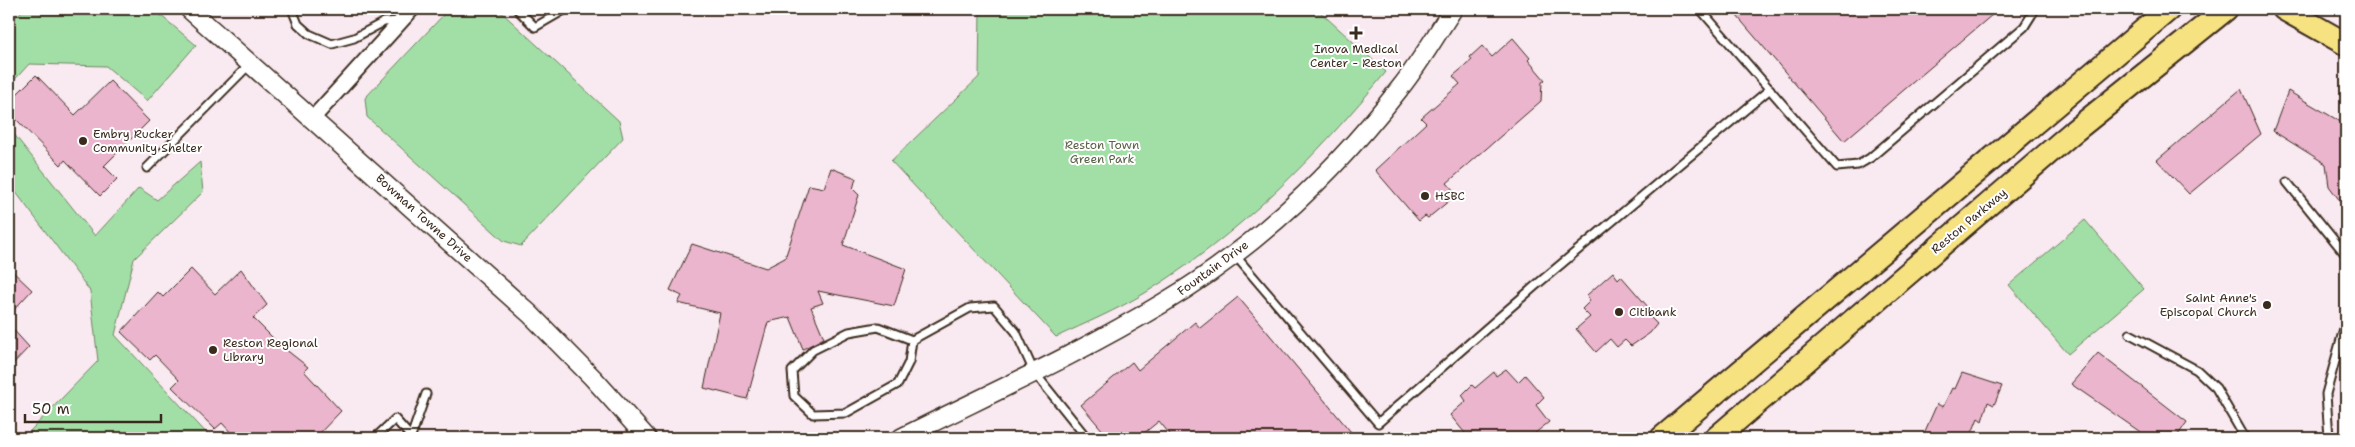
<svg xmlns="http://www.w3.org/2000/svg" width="2355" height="447" viewBox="0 0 2355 447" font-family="'Shantell Sans',sans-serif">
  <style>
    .green { fill: #a2dfa6; stroke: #6e8462 }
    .building { fill: #ebb5cd; stroke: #3b2a1e }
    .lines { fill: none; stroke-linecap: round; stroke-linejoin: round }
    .service-casing { stroke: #3b2a1e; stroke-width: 11 }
    .minor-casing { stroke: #3b2a1e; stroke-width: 18 }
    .tertiary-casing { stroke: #3b2a1e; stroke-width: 21 }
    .primary-casing { stroke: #3b2a1e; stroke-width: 26 }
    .service { stroke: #fff; stroke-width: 7 }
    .minor { stroke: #fff; stroke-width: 14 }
    .tertiary { stroke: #fff; stroke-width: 18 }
    .primary { stroke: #f6e281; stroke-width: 22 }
    .poi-dot { fill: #3b2a1e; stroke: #fff; stroke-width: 2 }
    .labels { text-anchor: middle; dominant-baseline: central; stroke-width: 4; stroke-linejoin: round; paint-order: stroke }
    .poi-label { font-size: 12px; fill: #3b2a1e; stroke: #fff; text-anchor: start }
    .park-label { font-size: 12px; fill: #5a6047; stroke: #fff }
    .street-label { font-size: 12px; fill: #3b2a1e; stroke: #fff }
  </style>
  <rect width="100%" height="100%" fill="#f9e9f0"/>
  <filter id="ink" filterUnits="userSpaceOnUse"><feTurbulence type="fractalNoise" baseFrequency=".02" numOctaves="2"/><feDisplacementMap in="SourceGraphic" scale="10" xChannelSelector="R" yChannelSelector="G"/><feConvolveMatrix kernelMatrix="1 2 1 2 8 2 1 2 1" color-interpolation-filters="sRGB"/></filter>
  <g filter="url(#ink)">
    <g class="green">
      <polygon points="24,9 153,9 196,45 147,101 106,66 29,64 9,86 9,24"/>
      <polygon points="449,9 498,9 619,121 623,138 521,246 504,241 367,117 365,98"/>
      <path d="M980 9H1317L1386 72C1316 157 1239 235 1145 293 1117 310 1086 323 1056 337L891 161 979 77Z"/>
      <polygon points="9,128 95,236 139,188 157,200 200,162 203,192 134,259 115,335 211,438 36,438 30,431 98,361 90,291 9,183"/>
      <polygon points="2085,220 2144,289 2068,354 2009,285"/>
    </g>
    <g class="building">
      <polygon points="1731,9 1999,9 1844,141"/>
      <polygon points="1513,38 1530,58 1528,60 1545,80 1542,82 1541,101 1447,183 1454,191 1447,196 1450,200 1428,218 1425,216 1419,221 1375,170 1426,123 1421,118 1460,84 1453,76 1472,60 1470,57 1482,46 1492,57"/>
      <polygon points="36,75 75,115 110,81 149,121 104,166 117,179 100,196 65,160 61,165 9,112 9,102"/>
      <polygon points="2241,89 2261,134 2189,194 2157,160"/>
      <polygon points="2288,91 2346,125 2346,209 2329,186 2326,164 2273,131"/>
      <polygon points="831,168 856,178 853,189 859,195 843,245 906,269 894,306 818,291 823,303 811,307 824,338 803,349 790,317 768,322 747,399 704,388 720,313 678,303 682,296 670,290 692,244 766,268 785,258 809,185 824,188"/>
      <polygon points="9,268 32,290 9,315"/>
      <polygon points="191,269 215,294 241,269 267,305 253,318 280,345 308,367 304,371 341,411 315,438 236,438 222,423 215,429 172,387 179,380 155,355 150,360 121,332 158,292 163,297"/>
      <polygon points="1613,272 1618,279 1621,276 1655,315 1651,318 1657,324 1650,333 1631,346 1625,340 1617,347 1610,339 1596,352 1576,329 1590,317 1582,309 1590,301 1587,295"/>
      <polygon points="1238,297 1356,438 1173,438 1159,421 1138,438 1109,438 1081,405 1132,362 1138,370 1195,322 1200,328"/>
      <polygon points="9,325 29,347 9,368"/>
      <polygon points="2098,353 2187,422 2176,438 2149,438 2071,384"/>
      <polygon points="1506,369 1518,382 1525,375 1544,397 1536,405 1549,422 1529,438 1469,438 1450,415 1466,401 1462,395 1472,385 1475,388 1494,372 1496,376"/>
      <polygon points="1962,373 2002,386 1994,405 1988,402 1982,421 1978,418 1970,438 1922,438 1937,404 1943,407 1952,388 1955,389"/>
    </g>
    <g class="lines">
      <defs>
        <g id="service">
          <polyline points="292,9 298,24 309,34 332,44 354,38 384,22 401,21"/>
          <polyline points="517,9 535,27 566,9"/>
          <polyline points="1700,9 1837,167 1858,165 1870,158 2024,27 2034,11 2032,9"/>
          <polyline points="147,168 251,63"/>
          <polyline points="2287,182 2346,255"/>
          <polyline points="1234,254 1378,423 1535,286 1770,89"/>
          <polyline points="2130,334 2197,370 2216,388 2245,438"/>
          <polyline points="912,340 909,362 898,384 846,413 813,414 794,396 792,371 813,350 849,332 878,327 912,340 970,308 994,306 1016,332 1034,372 1087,438"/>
          <polyline points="411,437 426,394"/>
          <polyline points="375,438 395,419 412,438"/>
          <polyline points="2329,438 2326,394 2346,321"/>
        </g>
        <polyline id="minor" points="313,118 412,9"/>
        <g id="tertiary">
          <polyline points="189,9 530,314 593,378 647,438"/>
          <path d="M901 438C989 394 1079 354 1163 303 1255 248 1335 172 1400 88 1420 63 1436 35 1453 9"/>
        </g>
        <g id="primary">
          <polyline points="2284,9 2346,44"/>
          <polyline points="1662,438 2169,9"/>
          <polyline points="1716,438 2073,132 2226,9"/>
        </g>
      </defs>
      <use href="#service" class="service-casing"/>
      <use href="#minor" class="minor-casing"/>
      <use href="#tertiary" class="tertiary-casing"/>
      <use href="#primary" class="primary-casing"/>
      <use href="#service" class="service"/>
      <use href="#minor" class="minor"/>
      <use href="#tertiary" class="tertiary"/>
      <use href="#primary" class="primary"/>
    </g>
  </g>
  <g class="poi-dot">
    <path d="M1353.5 25.5h5v5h5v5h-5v5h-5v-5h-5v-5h5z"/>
    <circle cx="83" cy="141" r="5"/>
    <circle cx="1425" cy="196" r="5"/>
    <circle cx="2267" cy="305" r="5"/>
    <circle cx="1619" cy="312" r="5"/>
    <circle cx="213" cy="350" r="5"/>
  </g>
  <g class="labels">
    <g class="poi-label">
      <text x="1356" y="49" text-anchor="middle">Inova Medical<tspan x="1356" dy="14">Center - Reston</tspan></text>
      <text x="93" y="134">Embry Rucker<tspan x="93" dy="14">Community Shelter</tspan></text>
      <text x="1435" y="196">HSBC</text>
      <text x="2257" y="298" text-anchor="end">Saint Anne's<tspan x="2257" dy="14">Episcopal Church</tspan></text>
      <text x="1629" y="312">Citibank</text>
      <text x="223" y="343">Reston Regional<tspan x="223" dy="14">Library</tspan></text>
    </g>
    <g class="park-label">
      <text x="1102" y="145">Reston Town<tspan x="1102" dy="14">Green Park</tspan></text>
    </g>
    <g class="street-label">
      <text transform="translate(424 218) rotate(42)">Bowman Towne Drive</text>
      <text transform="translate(1969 221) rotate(-40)">Reston Parkway</text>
      <text transform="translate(1213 268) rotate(-36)">Fountain Drive</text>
    </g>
  </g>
  <rect width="2355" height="447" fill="none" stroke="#fff" stroke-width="30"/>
  <rect x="15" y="15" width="2325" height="417" fill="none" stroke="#3b2a1e" stroke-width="2" filter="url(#ink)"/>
  <path d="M25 414v8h136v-8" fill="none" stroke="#3b2a1e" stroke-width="2.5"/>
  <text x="32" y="414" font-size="15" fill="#3b2a1e" stroke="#ffffff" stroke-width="4" paint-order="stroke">50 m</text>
</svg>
